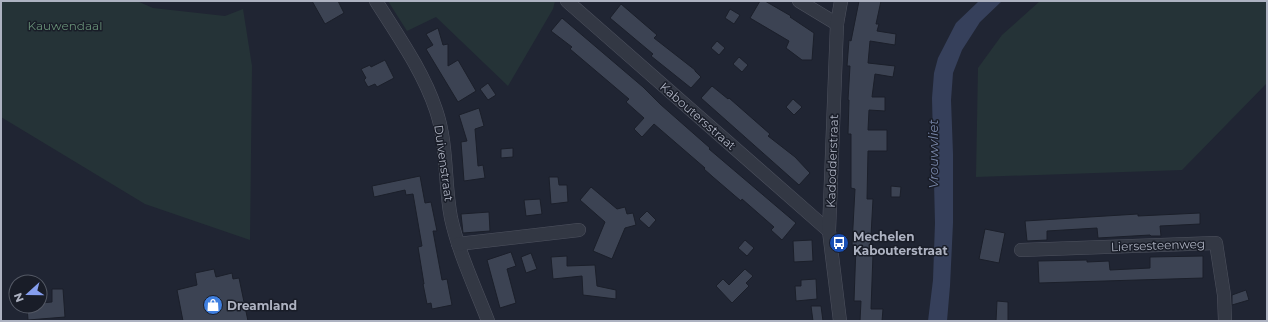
<svg xmlns="http://www.w3.org/2000/svg" width="1268" height="322" viewBox="0 0 1268 322" font-family="Montserrat,sans-serif">
  <style>
    .green { fill: #253337 }
    .water { fill: #36405b }
    .building { fill: #3c4353; stroke: #1b1f2a }
    .lines { fill: none; stroke-linecap: round; stroke-linejoin: round }
    .minor-casing { stroke: #4e525f; stroke-width: 14 }
    .minor { stroke: #333844; stroke-width: 13 }
    .labels { text-anchor: middle; dominant-baseline: central; stroke-width: 3; stroke-linejoin: round; paint-order: stroke }
    .park-label { font-size: 12px; fill: #678f76; stroke: #191d28 }
    .street-label { font-size: 12px; fill: #adb2c1; stroke: #191d28 }
    .poi-label { font-size: 12px; font-weight: bold; fill: #adb2c1; stroke: #191d28; text-anchor: start }
    .water-label { font-size: 13px; font-style: italic; fill: #7785a7; stroke: #191d28 }
  </style>
  <rect width="100%" height="100%" fill="#202533"/>
  <g class="green">
    <polygon points="1,1 137,1 153,8 225,16 243,9 252,66 250,240 145,204 1,117"/>
    <polygon points="388,1 555,1 553,9 508,86 436,17 407,31"/>
    <polygon points="1040,1 1267,1 1267,83 1182,170 976,177 978,68 1002,35"/>
  </g>
  <polygon class="water" points="979,1 1002,1 980,22 962,50 953,73 951,100 953,154 953,223 950,286 947,321 928,321 933,280 935,223 932,98 934,73 938,58 956,23"/>
  <g class="building">
    <polygon points="312,1 338,1 344,13 325,24"/>
    <polygon points="760,1 765,1 791,16 790,17 814,33 812,60 802,60 786,48 789,41 750,18"/>
    <polygon points="859,1 881,1 876,24 879,24 877,31 896,34 895,45 870,41 868,63 895,66 893,77 875,74 872,97 885,97 885,111 869,110 868,130 887,130 887,151 868,151 867,199 873,199 870,254 873,254 871,309 883,309 882,321 860,321 861,301 854,301 856,245 852,245 855,189 851,188 851,134 848,134 849,100 848,100 850,66 847,66 849,40 851,41"/>
    <polygon points="621,4 657,35 654,38 695,70 695,71 701,77 691,88 651,56 653,54 610,18"/>
    <polygon points="730,9 740,15 734,24 725,18"/>
    <polygon points="562,18 643,87 660,104 710,148 709,149 796,223 782,240 771,230 774,227 742,199 741,201 713,177 704,169 705,168 654,124 642,137 634,129 644,118 626,102 629,99 570,49 572,47 551,31"/>
    <polygon points="438,28 443,45 448,44 448,66 458,60 476,91 458,102 426,49 433,45 426,34"/>
    <polygon points="717,41 725,48 719,55 711,48"/>
    <polygon points="739,57 748,65 742,72 733,64"/>
    <polygon points="385,60 394,78 377,87 375,84 368,87 364,80 366,78 361,69 370,65 371,67"/>
    <polygon points="488,83 496,95 488,100 480,89"/>
    <polygon points="712,86 728,99 729,98 770,134 768,136 795,157 810,173 799,185 701,98"/>
    <polygon points="793,99 802,107 794,115 786,107"/>
    <polygon points="479,108 484,126 475,129 478,166 483,165 485,178 464,181 461,142 467,141 459,115"/>
    <polygon points="513,148 513,157 501,158 501,149"/>
    <polygon points="420,176 425,203 431,202 437,231 433,231 442,280 447,279 452,305 432,309 431,303 427,304 423,284 424,284 418,247 422,246 413,194 406,195 405,190 374,197 372,186"/>
    <polygon points="549,177 558,177 559,185 567,185 568,202 551,204"/>
    <polygon points="891,186 901,187 900,197 891,197"/>
    <polygon points="591,187 617,209 625,207 627,214 633,213 636,225 625,228 612,259 593,251 605,222 580,200"/>
    <polygon points="540,199 542,214 526,216 524,200"/>
    <polygon points="647,211 656,220 649,228 639,219"/>
    <polygon points="489,212 490,231 463,233 461,214"/>
    <polygon points="1200,213 1200,224 1160,226 1161,236 1151,236 1150,235 1098,238 1097,228 1047,231 1047,240 1027,241 1025,221 1138,214 1138,216"/>
    <polygon points="985,229 1005,233 999,263 979,259"/>
    <polygon points="745,240 754,248 747,256 738,248"/>
    <polygon points="812,240 813,261 794,262 793,241"/>
    <polygon points="511,252 516,266 507,269 516,303 500,308 487,260"/>
    <polygon points="531,253 537,269 526,273 521,257"/>
    <polygon points="567,256 567,266 595,265 597,286 616,290 616,299 583,295 582,276 553,279 551,257"/>
    <polygon points="1203,256 1203,278 1039,283 1038,261 1087,260 1087,262 1109,261 1110,270 1150,268 1150,257"/>
    <polygon points="214,269 216,277 232,273 233,279 239,278 248,321 183,321 177,290 197,285 195,273"/>
    <polygon points="745,269 753,276 746,283 749,286 732,303 716,286 723,279 729,285"/>
    <polygon points="816,279 817,299 796,301 795,286 801,286 801,280"/>
    <polygon points="52,289 63,289 65,317 28,320 27,306 40,306 40,303 52,302"/>
    <polygon points="1246,290 1249,300 1232,305 1232,295"/>
    <polygon points="997,301 1008,302 1008,321 996,321"/>
    <polygon points="811,306 821,306 823,321 813,321"/>
  </g>
  <g class="lines">
    <defs>
      <g id="minor">
        <path d="M376 1C398 36 423 71 436 110 448 145 444 182 451 218 459 254 475 287 488 321"/>
        <polyline points="567,1 829,231"/>
        <polyline points="799,1 837,24"/>
        <polyline points="458,244 579,230"/>
        <polyline points="1021,250 1216,243 1224,295 1225,321"/>
        <polyline points="840,321 829,231 837,24 841,1"/>
      </g>
    </defs>
    <use href="#minor" class="minor-casing"/>
    <use href="#minor" class="minor"/>
  </g>
  <defs>
    <symbol id="bus-disc" viewBox="-11 -11 22 22"><circle r="9.5" fill="#1a4fb4" stroke="#191d28"/><path d="M-5-6H5V4H4V6H2V4H-2V6H-4V4H-5ZM-3.5-4V0h7V-4ZM-3.5 1.2v1.5H-2V1.2ZM2 1.2v1.5H3.5V1.2Z" fill="#fff"/></symbol>
    <symbol id="shop-disc" viewBox="-11 -11 22 22"><circle r="9.5" fill="#3f7fe0" stroke="#191d28"/><path d="M-5-2.5h2.3a2.7 3.5 0 0 1 5.4 0H5L5.5 6h-11ZM-1.5-2.5h3a1.5 2.3 0 0 0-3 0Z" fill="#fff"/></symbol>
  </defs>
  <g fill-rule="evenodd">
    <use href="#bus-disc" x="828" y="232" width="22" height="22"/>
    <use href="#shop-disc" x="202" y="294" width="22" height="22"/>
  </g>
  <g class="labels">
    <g class="park-label">
      <text x="65" y="25">Kauwendaal</text>
    </g>
    <g class="street-label">
      <text transform="translate(698 116) rotate(41)">Kaboutersstraat</text>
      <text transform="translate(832 161) rotate(-88)">Kadodderstraat</text>
      <text transform="translate(444 163) rotate(82)">Duivenstraat</text>
      <text transform="translate(1158 245) rotate(-2)">Liersesteenweg</text>
    </g>
    <g class="poi-label">
      <text x="853" y="236">Mechelen<tspan x="853" dy="14">Kabouterstraat</tspan></text>
      <text x="227" y="305">Dreamland</text>
    </g>
    <g class="water-label">
      <text transform="translate(933 154) rotate(-90)">Vrouwvliet</text>
    </g>
  </g>
  <rect width="1268" height="322" fill="none" stroke="#adb2c1" stroke-width="4"/>
  <g transform="translate(28 294) rotate(249)"><circle r="19" fill="#191d28" stroke="#545965"/>
  <path d="M0-3L7 15L0 10L-7 15Z" fill="#859eee"/>
  <text y="-6" font-size="11" font-weight="bold" text-anchor="middle" fill="#adb2c1">N</text>
  </g>
</svg>
